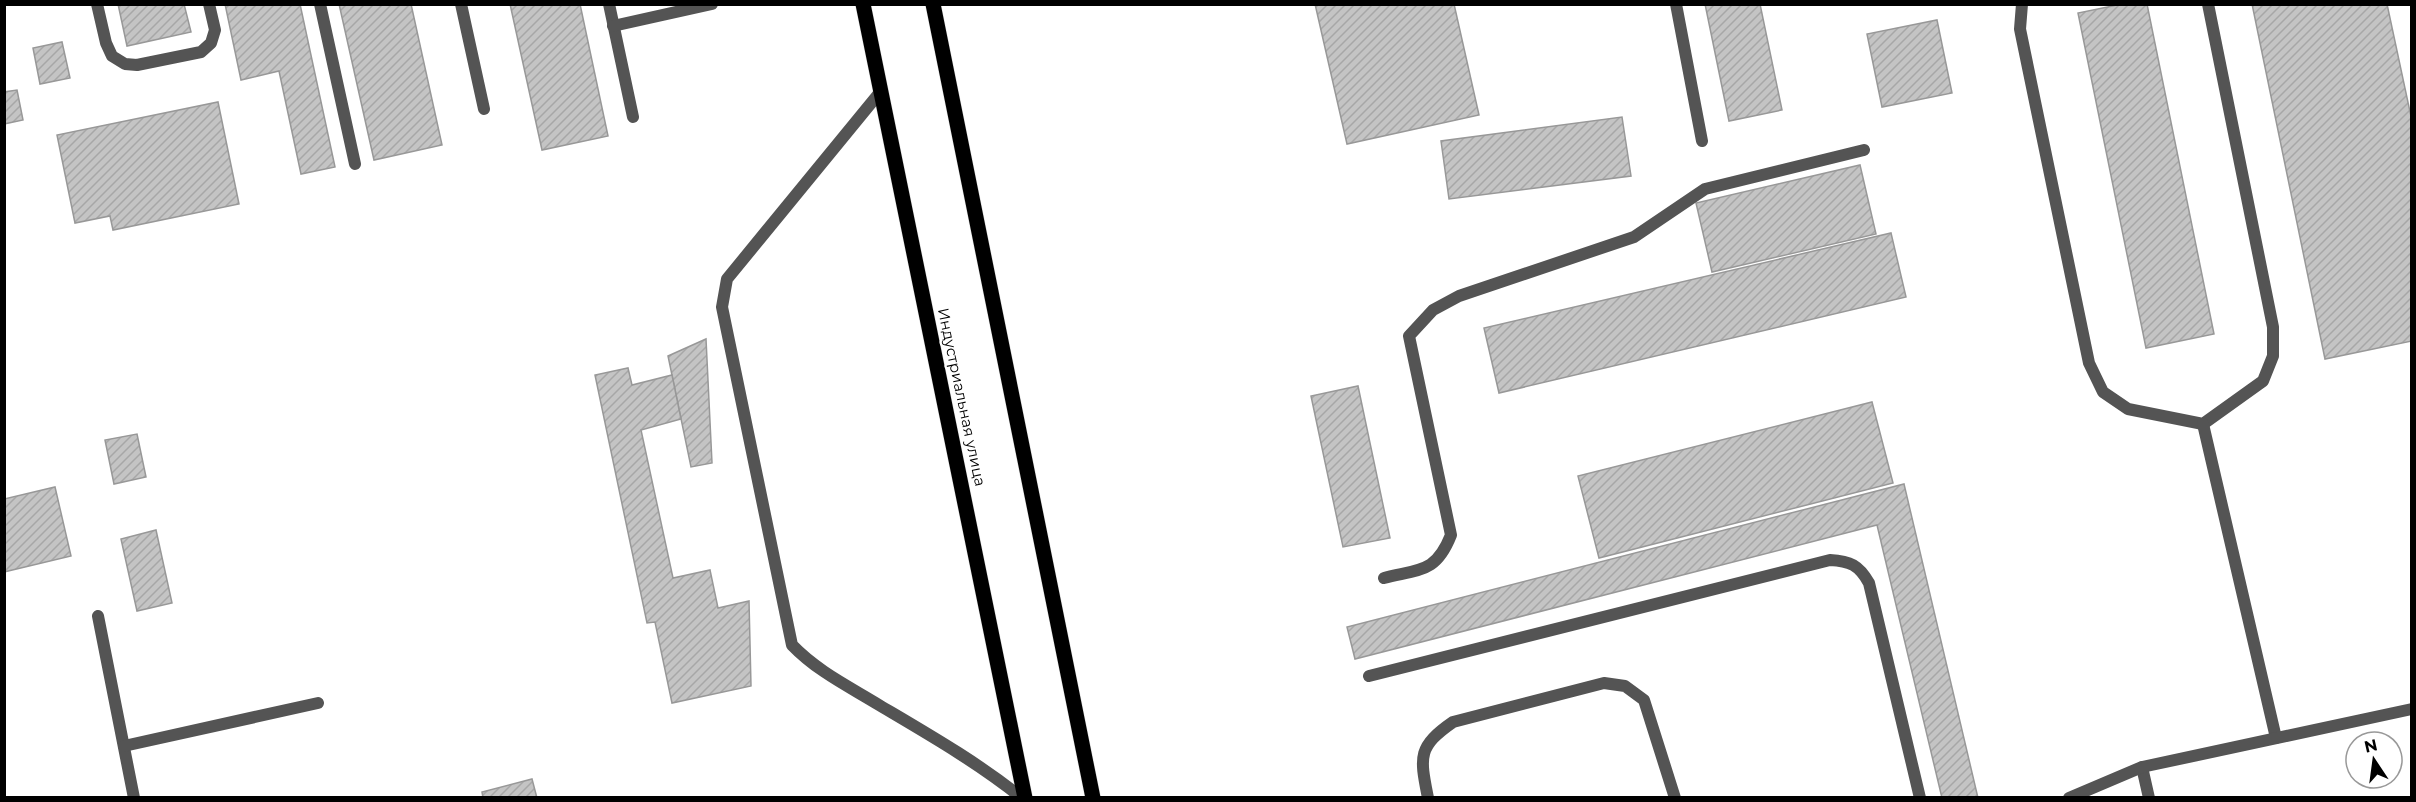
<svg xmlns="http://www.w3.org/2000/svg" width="2416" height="802" viewBox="0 0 2416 802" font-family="Montserrat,sans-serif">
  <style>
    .building { fill: url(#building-hatch); stroke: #989898; stroke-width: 1.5 }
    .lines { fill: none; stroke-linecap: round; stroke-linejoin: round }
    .primary-casing { stroke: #dbdbdb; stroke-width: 16 }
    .service { stroke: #545454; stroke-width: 12 }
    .primary { stroke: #000; stroke-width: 15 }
    .labels { text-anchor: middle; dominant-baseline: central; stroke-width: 4.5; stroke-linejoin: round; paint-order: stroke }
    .street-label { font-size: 15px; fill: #000; stroke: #fff }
  </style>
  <defs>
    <pattern id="building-hatch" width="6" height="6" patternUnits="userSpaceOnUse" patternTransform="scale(1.5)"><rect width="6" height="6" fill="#c4c4c4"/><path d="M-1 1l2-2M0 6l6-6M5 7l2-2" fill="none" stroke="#a7a7a7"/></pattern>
  </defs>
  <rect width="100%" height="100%" fill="#fff"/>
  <g class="building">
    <polygon points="118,4 184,4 191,32 127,46"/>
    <polygon points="225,4 300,4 335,167 301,174 279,71 241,80"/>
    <polygon points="339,4 411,4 442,145 374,160"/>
    <polygon points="510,4 580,4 608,136 542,150"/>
    <polygon points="1315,4 1454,4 1479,115 1347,144"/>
    <polygon points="1705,4 1760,4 1782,110 1729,121"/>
    <polygon points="2122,4 2147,4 2214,334 2146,348 2078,13"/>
    <polygon points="2252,4 2387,4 2412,121 2412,341 2325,359"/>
    <polygon points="1937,20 1952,93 1882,107 1867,34"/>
    <polygon points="62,42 70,78 40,84 33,48"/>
    <polygon points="17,90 23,120 4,124 4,92"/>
    <polygon points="218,102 239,204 113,230 110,216 75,223 57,135"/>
    <polygon points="1622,117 1631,176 1449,199 1441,141"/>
    <polygon points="1860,165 1876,234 1712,272 1696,203"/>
    <polygon points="1891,233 1906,297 1499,393 1484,328"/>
    <polygon points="706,339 712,463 691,467 668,356"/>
    <polygon points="628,368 632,385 672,375 681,419 641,430 673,578 710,570 718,608 749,601 751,686 672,703 655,622 647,623 595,375"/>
    <polygon points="1358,386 1390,538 1343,547 1311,396"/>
    <polygon points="1872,402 1893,483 1599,558 1578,476"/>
    <polygon points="137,434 146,477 114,484 105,440"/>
    <polygon points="1904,484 1978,798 1942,798 1877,525 1355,659 1347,627"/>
    <polygon points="55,487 71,556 4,572 4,499"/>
    <polygon points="156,530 172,603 137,611 121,539"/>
    <polygon points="532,779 537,798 483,798 482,792"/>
  </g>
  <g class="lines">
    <defs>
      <g id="primary">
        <polyline points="863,4 1025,798"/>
        <polyline points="933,4 1093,798"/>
      </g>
    </defs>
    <use href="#primary" class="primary-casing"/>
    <g class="service">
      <polyline points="97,4 106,43 112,56 125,64 137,65 201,52 211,43 215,30 209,4"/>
      <polyline points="320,4 355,164"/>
      <polyline points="461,4 484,109"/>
      <polyline points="609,4 633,117"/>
      <polyline points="1676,4 1702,141"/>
      <polyline points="2022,4 2020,29 2089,363 2103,392 2128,409 2203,424 2263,381 2273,356 2273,327 2208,4"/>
      <polyline points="613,26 712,4"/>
      <path d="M881 91 727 279 722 307 792 645C817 671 848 686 879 705 928 734 977 762 1022 798"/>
      <polyline points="2203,424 2276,738"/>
      <path d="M1384 578C1420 569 1436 573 1451 535L1409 336 1433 310 1459 296 1634 237 1705 189 1864 150"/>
      <polyline points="98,616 134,798"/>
      <path d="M1369 676 1830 560C1850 561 1859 565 1869 583L1920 798"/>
      <polyline points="124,746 318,703"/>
      <polyline points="2142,767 2149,798"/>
      <path d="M1428 798C1420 757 1417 747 1453 722L1604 683 1625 686 1644 700 1675 798"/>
      <polyline points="2069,798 2142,767 2412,709"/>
    </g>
    <use href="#primary" class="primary"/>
  </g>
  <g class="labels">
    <g class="street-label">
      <text transform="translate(962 397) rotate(78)">Индустриальная улица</text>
    </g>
  </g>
  <rect width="2416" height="802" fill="none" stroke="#000000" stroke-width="12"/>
  <g transform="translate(2374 760) rotate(347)"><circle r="28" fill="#ffffff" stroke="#999999" stroke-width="1.5"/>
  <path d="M0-4.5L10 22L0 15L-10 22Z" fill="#000000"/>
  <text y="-9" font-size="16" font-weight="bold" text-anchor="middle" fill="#000000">N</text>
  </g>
</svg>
